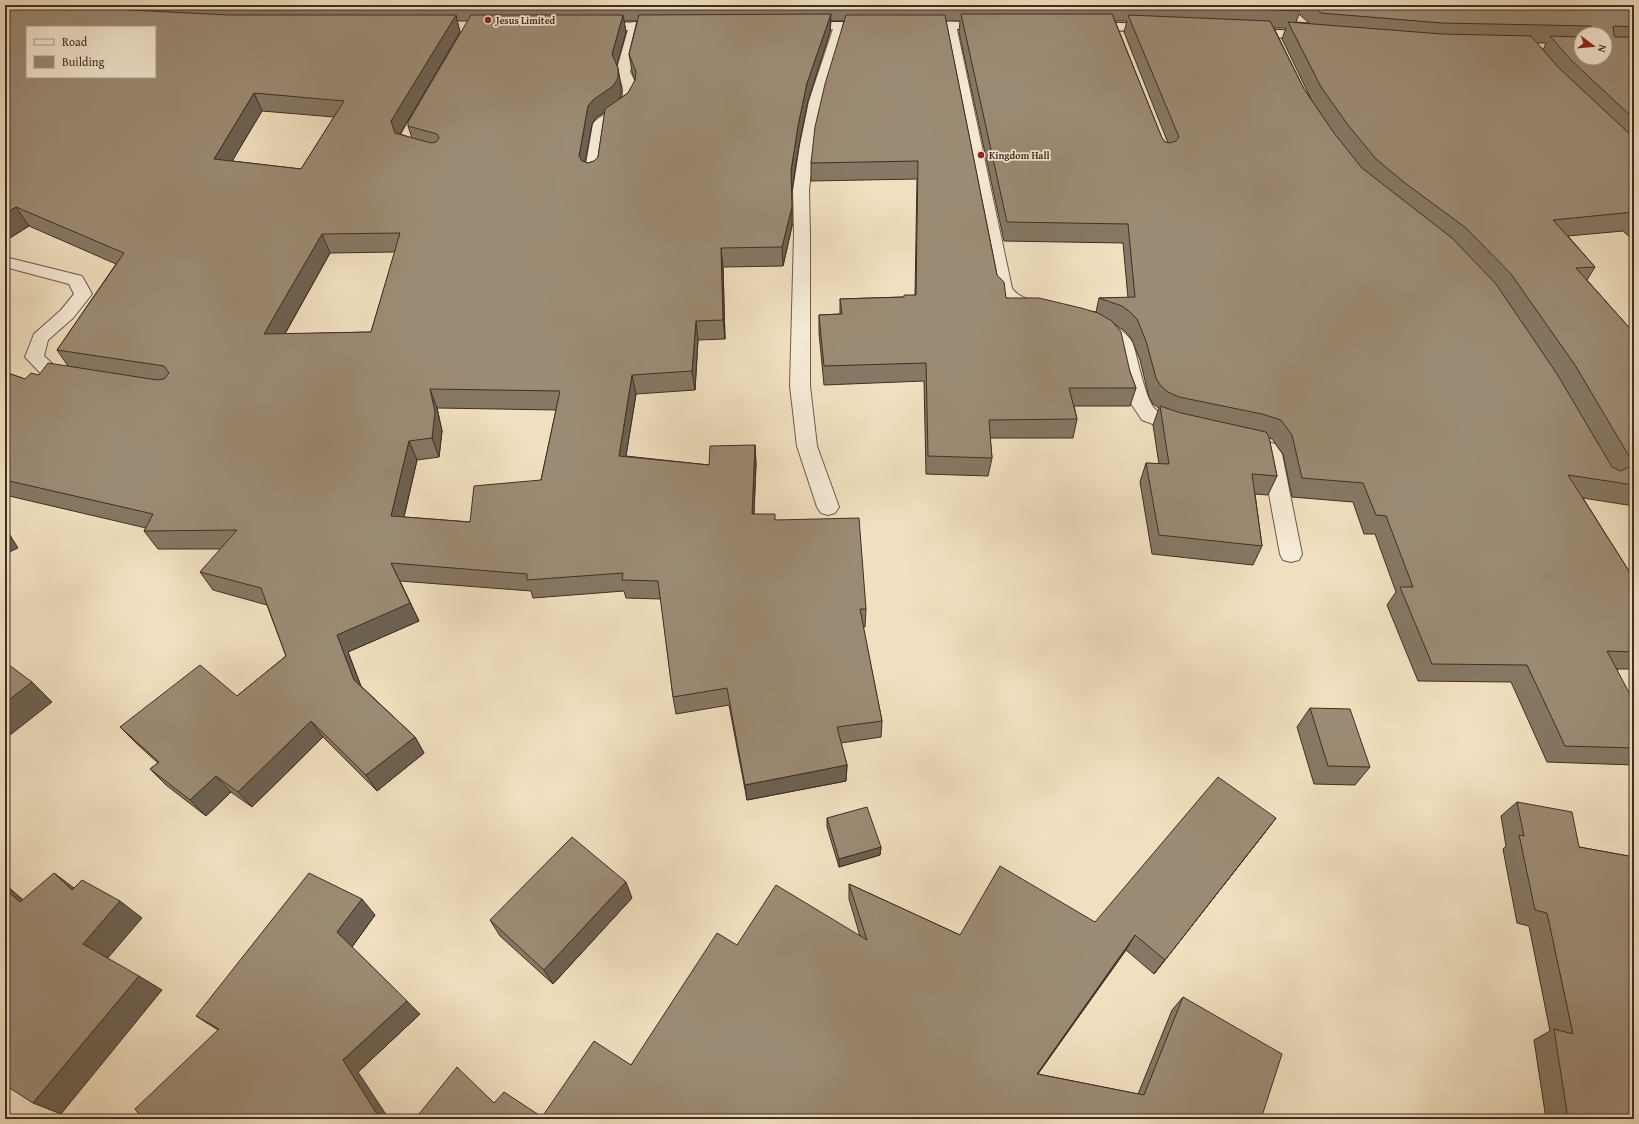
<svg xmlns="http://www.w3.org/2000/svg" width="1639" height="1124" viewBox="0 0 1639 1124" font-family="'Gentium Book Plus',serif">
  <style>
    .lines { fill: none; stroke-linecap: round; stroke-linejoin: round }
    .service-casing { stroke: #6c5a4a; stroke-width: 2 }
    .minor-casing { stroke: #6c5a4a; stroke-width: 2 }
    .secondary-casing { stroke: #402e22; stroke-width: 2 }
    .service { fill: #f6ebd6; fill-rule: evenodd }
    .minor { fill: #f6ebd6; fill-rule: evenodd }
    .secondary { fill: #f6ebd6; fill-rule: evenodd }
    .wall { fill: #867864; stroke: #402e22; fill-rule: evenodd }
    .shaded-wall { fill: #6d6151; stroke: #402e22 }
    .building { fill: #9c8b74; stroke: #402e22; fill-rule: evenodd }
    .poi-dot { fill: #8f2418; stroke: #f6ebd6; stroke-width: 1.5 }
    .labels { text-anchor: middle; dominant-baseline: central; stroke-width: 3.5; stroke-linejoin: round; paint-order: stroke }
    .far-poi-label { font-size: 10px; font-weight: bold; fill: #402e22; stroke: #f6ebd6; text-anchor: start }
  </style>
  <rect width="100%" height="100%" fill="#f1e0c0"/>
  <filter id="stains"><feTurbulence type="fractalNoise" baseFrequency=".005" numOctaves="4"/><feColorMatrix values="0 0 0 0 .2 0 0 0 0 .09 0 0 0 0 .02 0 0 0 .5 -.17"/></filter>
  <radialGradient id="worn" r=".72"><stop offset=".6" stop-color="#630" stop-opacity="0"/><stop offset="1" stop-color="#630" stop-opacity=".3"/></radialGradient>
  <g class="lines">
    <defs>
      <polygon id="service" points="423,104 428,105 430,108 412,140 412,145 426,149 428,152 426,155 421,156 401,150 398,140 416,108 418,105"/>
      <g id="minor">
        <path d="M950 21 955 22 956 25 1012 288C1020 301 1040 299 1047 309L1044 313C1026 318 1003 304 994 288L944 25 945 22Z"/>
        <path d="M635 22 640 23 641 26 630 72C647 100 631 112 607 126L600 175 597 178 592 180 587 178 584 175 593 124C596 119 601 117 605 114 625 102 628 92 616 72L629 26 630 23Z"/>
        <polygon points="840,22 845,23 846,26 823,101 814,145 809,190 810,234 810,386 817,446 839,507 835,513 828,515 821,513 817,507 797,446 790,386 794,234 793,190 800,145 809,101 835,23"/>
        <polygon points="5,257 82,276 92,294 73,318 48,340 44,356 58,369 80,373 82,377 80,381 73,383 45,378 25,357 34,334 61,310 74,294 69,284 5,267"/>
        <path d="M1098 320C1112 324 1125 330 1133 343 1137 357 1146 402 1156 410 1164 417 1180 418 1191 421L1194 426 1191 431 1184 433 1166 429 1142 420 1130 402 1115 345C1108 336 1095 335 1089 326L1092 322Z"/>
        <polygon points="1268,442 1275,444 1282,454 1302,554 1299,560 1291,562 1283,560 1280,554 1262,456 1258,449 1261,444"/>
      </g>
      <g id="secondary">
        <polygon points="989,21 994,22 995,25 994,28 918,30 913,29 912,26 913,23 918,22"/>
        <polygon points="665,22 670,23 671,26 670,29 596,31 591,30 589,27 591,24 596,23"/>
        <polygon points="802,22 873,22 878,23 879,26 878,29 873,30 797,29 796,26 797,23"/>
        <polygon points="1088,22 1155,24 1160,25 1162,28 1160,31 1155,32 1083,29 1082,26 1083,23"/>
        <polygon points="1247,29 1313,31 1318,32 1320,35 1318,38 1313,39 1242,36 1240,33 1242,30"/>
      </g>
    </defs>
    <use href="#service" class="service-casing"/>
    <use href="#minor" class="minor-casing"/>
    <use href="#secondary" class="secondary-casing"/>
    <use href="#service" class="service"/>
    <use href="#minor" class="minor"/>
    <use href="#secondary" class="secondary"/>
  </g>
  <g class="wall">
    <path d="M5 5H1634V241L1623 231 1568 236 1595 267 1587 280 1634 333V506L1583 498 1634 579V669H1617L1634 748V765L1547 762 1511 682 1418 681 1387 605 1396 592 1375 534H1364L1353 502 1292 497 1283 454 1272 439 1269 438 1277 476 1268 495 1255 494 1262 546 1253 565 1152 554 1140 482 1146 463 1159 464 1153 425 1159 408 1153 404 1149 397 1140 360 1131 338 1125 331 1116 325 1114 324 1130 372 1136 388 1130 406H1074L1077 419 1073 438H990L992 458 988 476 926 474 924 381 824 385 819 333V315L840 314V299L904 297 915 295 917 179 811 181V163L844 21H831L830 32 808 101 799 145 792 190V226L783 266 723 267 725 339 698 340 695 390 636 394 626 456 709 465 755 445 756 464 754 514 776 520 866 609 865 627H863L882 721 881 737 841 743 847 765 846 781 747 800 729 705 676 714 673 697 661 599 626 598 624 591 533 598 531 591 400 581 419 621 348 652 361 686 415 737 424 753 377 791 323 737 252 807 231 792 206 816 166 785 150 769 158 763 137 744 120 727 237 696 286 656 267 605 213 590 200 572 221 549H158L144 531 146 528 5 495V372L25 379 39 375 68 366 57 350 116 264 29 226 5 241ZM1299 14 1309 23 1296 22ZM457 21H468L408 126 412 138 400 134 460 32ZM624 21H637L629 54 632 72 635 81 628 93 619 99 621 96V86L617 64 626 32ZM946 21H960L959 32 1004 241 1123 243 1128 298H1099L1096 312 1006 298 997 275ZM1115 21H1127L1124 32 1168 143 1165 142 1162 138ZM1274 28H1286L1282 39 1311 99 1304 89ZM1581 34H1605L1581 58ZM1537 43H1546L1543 50ZM262 111 334 117 301 169 232 161ZM605 112 598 157 594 161 588 163 585 162 592 124 596 118ZM395 252 371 332 285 334 330 253ZM437 408 556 410 541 480 470 522 404 517 417 460 439 457 442 431Z"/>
    <polygon points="1310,708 1370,767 1355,785 1314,784 1297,727"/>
    <polygon points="1517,802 1579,847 1634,857 1634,1119 1546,1119 1534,1040 1550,1031 1529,926 1517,923 1503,849 1506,846 1501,816"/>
    <polygon points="827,818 881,847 880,855 839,867 827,827"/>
    <polygon points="1276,818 1154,974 1126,950 1038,1074 1138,1094 1172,1010 1183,997 1261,1119 415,1119 494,1103 542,1117 631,1065 737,945 860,936 849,899 849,884 960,935 1095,922"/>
    <polygon points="632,898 553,984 500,936 490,920"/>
    <polygon points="375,915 352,947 420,1014 358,1072 218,1030 196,1016"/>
  </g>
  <g class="shaded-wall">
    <polygon points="831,14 830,32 808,101 799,145 792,190 791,171 798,126 807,83"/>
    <polygon points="456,15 460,32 397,139 391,121"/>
    <polygon points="623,15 626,32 615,72 612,54"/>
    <polygon points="618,68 621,86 621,96 616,104 596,118 592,124 583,175 579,156 588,106"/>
    <polygon points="254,93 262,111 222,178 214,159"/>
    <polygon points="16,207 29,226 5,241 5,214"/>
    <polygon points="792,207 792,226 783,266 782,247"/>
    <polygon points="322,234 330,253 274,353 264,334"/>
    <polygon points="721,248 723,267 725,339 723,320"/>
    <polygon points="696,321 698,340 695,390 692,371"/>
    <polygon points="632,375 636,394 623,474 619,456"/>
    <polygon points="430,389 437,408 442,431 439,457 432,438"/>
    <polygon points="409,441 417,460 400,534 391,516"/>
    <polygon points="755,445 756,464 753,532 752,514"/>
    <polygon points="5,527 18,548 5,554"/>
    <polygon points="391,563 419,621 348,652 365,697 354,680 337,635"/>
    <polygon points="32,682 52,702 5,739 5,703"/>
    <polygon points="311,721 323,737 252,807 238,792"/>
    <polygon points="415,737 424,753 377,791 366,775"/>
    <polygon points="847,765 846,781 747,800 745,785"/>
    <polygon points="216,776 231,792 206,816 190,800"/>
    <polygon points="1276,818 1263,835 1154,974 1165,960"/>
    <polygon points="881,847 880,855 839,867 839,859"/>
    <polygon points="54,873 78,891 72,890"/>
    <polygon points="626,882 632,898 553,984 544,970"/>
    <polygon points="5,884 45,919 20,902 5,889"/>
    <polygon points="362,899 375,915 352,947 337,932"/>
    <polygon points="120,901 142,918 107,959 83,944"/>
    <polygon points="1135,935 1126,950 1030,1085 1037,1074"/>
    <polygon points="139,976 162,990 61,1114 33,1103"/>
    <polygon points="407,1001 420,1014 358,1072 389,1119 380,1119 343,1060"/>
  </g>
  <g class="building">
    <path d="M5 5H62L111 9 228 15H456L391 121 395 133 431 143 436 142 439 138 437 134 408 126V122L471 15H623L612 54 618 68V78L613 86 593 100 588 106 579 156 582 161 588 163 594 161 598 157 605 109 628 93 635 80 636 72 629 54 639 15 831 14 807 83 798 126 791 171 792 207 782 247 721 248 723 320 696 321 692 371 632 375 619 456 709 465 710 446 755 445 752 514H775V520L859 518 866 609H860L882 721 837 727 847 765 745 785 727 688 673 697 658 581 622 580 623 573 527 580V574L391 563 410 603 337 635 354 680 415 737 366 775 311 721 238 792 216 776 190 800 150 769 159 762 120 727 200 665 237 696 286 656 261 588 200 572 237 530 144 531 153 514 5 480V372L25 379 31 373 39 375 48 363 157 380 164 379 169 373 164 366 57 350 124 253 16 207 5 214ZM27 27H155V77H27ZM254 93 344 101 301 169 214 159ZM400 233 371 332 264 334 322 234ZM430 389 560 391 541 480 474 486 470 522 391 516 409 441 432 438 435 412Z"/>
    <polygon points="1157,5 1293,5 1300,11"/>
    <polygon points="1314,5 1634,5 1634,27 1615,26 1613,27 1614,35 1615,37 1634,37 1634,119 1571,60 1550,36 1581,37 1581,58 1605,58 1605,34 1592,34 1592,27 1591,26 1442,23 1321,13"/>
    <polygon points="961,14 1112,14 1162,138 1165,142 1170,143 1176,141 1179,137 1128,15 1270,21 1304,89 1334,133 1362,168 1452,238 1496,284 1557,374 1612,467 1621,471 1629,467 1632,461 1575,365 1511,274 1466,228 1405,183 1376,159 1348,125 1321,87 1288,22 1442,34 1531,36 1559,68 1634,138 1634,212 1553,220 1595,267 1576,268 1634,333 1634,485 1568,475 1634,579 1634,652 1607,651 1634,702 1634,748 1565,746 1527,665 1432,664 1400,587 1413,587 1386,516 1376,515 1363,483 1302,478 1292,435 1281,420 1262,414 1179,397 1168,392 1160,385 1156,378 1146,341 1137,319 1130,312 1122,306 1099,298 1135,297 1128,224 1007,222"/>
    <polygon points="846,15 945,15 997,275 1004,282 1006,298 1039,298 1081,308 1098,313 1112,321 1121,332 1130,372 1136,388 1069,388 1077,419 989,420 992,458 928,456 926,363 824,366 819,315 842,314 840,299 904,297 904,295 916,295 918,161 811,163 815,127 825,84"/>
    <polygon points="1160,406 1181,413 1266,432 1269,437 1277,476 1252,474 1262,546 1159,535 1146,463 1169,464"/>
    <polygon points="5,662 32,682 5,703"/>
    <polygon points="1310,708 1350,709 1370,767 1328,766"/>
    <polygon points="1218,777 1276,818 1165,960 1135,935 1037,1074 1144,1095 1183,997 1282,1054 1261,1119 415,1119 457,1067 494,1103 504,1092 542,1117 594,1041 631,1065 717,933 737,945 776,885 867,940 849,884 960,935 1000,866 1095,922"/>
    <polygon points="1517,802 1572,812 1579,847 1634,857 1634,1093 1630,1094 1632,1119 1568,1119 1554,1029 1573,1034 1547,913 1535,910 1519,835 1524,836"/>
    <polygon points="867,807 881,847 839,859 827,818"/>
    <polygon points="572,837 626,882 544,970 490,920"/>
    <polygon points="54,873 72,890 82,880 120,901 83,944 139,976 33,1103 5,1085 5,889 20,902"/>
    <polygon points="309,873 362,899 337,932 407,1001 343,1060 380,1119 143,1119 135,1109 219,1029 196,1016"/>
  </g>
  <g class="poi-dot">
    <circle cx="488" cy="20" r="4"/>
    <circle cx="981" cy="155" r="4"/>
  </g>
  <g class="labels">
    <g class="far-poi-label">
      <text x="496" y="20">Jesus Limited</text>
      <text x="989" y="155">Kingdom Hall</text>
    </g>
  </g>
  <rect width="1639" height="1124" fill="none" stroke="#f1e0c0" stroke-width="20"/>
  <rect x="6" y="6" width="1627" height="1112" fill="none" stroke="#402e22" stroke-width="2"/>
  <rect x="10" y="10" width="1619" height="1104" fill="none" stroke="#402e22"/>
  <rect x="26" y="26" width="130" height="52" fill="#f6ebd6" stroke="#ad9f8e"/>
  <rect x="34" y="39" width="20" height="6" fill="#f6ebd6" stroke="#ad9f8e"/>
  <text x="62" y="46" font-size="12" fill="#402e22">Road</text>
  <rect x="34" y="56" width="20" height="12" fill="#9c8b74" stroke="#ad9f8e"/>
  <text x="62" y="66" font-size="12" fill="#402e22">Building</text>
  <g transform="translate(1593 46) rotate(106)"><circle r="19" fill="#f6ebd6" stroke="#ad9f8e"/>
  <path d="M0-3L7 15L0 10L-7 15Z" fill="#8f2418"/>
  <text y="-6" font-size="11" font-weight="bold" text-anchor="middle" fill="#402e22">N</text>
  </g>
  <rect width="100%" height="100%" filter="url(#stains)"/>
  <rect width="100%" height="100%" fill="url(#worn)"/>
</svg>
